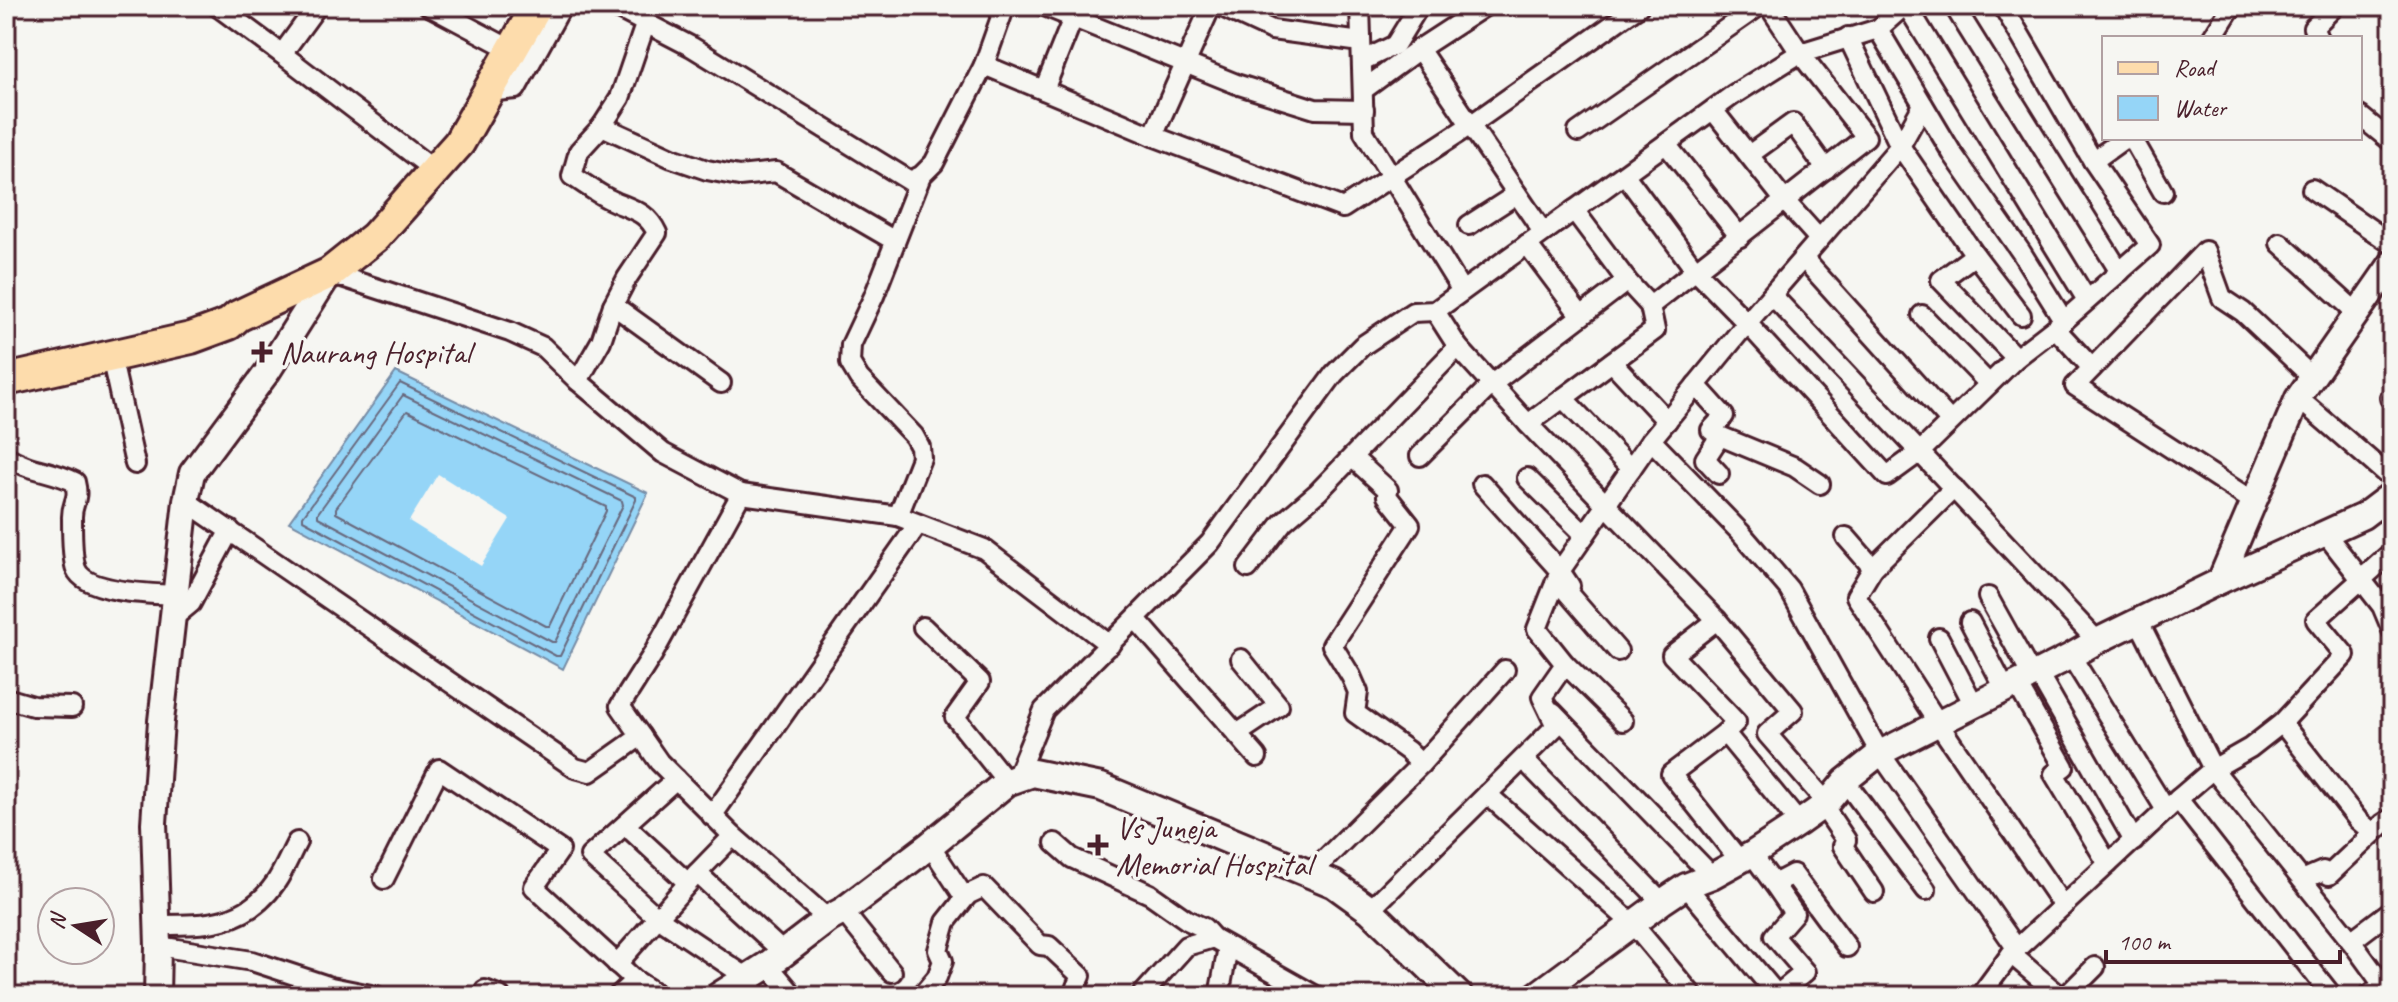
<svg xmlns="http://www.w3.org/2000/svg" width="2398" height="1002" viewBox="0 0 2398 1002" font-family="Caveat,sans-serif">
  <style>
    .water { fill: #95d5f7; stroke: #778ca5; stroke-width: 2 }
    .pier { fill: #f6f6f2 }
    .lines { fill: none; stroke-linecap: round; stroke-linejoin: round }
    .shore { stroke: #68687d; stroke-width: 2 }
    .minor-casing { stroke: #4a1f2b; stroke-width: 24 }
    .tertiary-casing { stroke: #4a1f2b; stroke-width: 30 }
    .secondary-casing { stroke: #4a1f2b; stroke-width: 32 }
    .primary-casing { stroke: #4a1f2b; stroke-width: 36 }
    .minor { stroke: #f6f6f2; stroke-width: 18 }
    .tertiary { stroke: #f6f6f2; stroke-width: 24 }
    .secondary { stroke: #f6f6f2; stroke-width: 26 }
    .primary { stroke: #fddcac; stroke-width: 30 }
    .poi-dot { fill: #4a1f2b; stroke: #f6f6f2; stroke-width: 3 }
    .labels { text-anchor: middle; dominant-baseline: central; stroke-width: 7; stroke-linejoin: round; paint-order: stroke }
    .poi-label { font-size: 32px; fill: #4a1f2b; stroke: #f6f6f2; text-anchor: start }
  </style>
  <rect width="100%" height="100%" fill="#f6f6f2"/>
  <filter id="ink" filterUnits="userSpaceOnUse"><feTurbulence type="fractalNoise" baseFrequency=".0125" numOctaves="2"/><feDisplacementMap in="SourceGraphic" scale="16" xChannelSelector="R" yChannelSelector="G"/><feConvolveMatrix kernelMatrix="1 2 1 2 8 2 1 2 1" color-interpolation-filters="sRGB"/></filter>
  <g filter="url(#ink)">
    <polygon class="water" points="396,372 648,493 563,669 289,522"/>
    <polygon class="pier" points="438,474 510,519 481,566 409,521"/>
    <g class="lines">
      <g class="shore">
        <polygon points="400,383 636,497 636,500 560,656 556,656 303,520 303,516"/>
        <polygon points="403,395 622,501 623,505 555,642 552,642 318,517 318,513"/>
        <polygon points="407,411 606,507 606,511 550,626 546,626 336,513 336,508"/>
      </g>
      <defs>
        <g id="minor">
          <polyline points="217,6 282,54 317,6"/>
          <polyline points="429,6 512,50"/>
          <polyline points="613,6 692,47 910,181 921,176 934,163 984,65 1005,6"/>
          <polyline points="1044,6 1239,85 1315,109 1364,110"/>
          <polyline points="1220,6 1272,30 1361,42"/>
          <polyline points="1360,6 1364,132 1462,291"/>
          <polyline points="1907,6 2087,300"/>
          <polyline points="1954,6 2120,272"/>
          <polyline points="1878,29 1952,153 2021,252 2064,321"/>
          <polyline points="1848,37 1900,146 1975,255 1941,280 2016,358"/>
          <polyline points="2212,38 2232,6"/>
          <polyline points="2318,38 2313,28 2335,6"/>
          <polyline points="1419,49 1543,232"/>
          <polyline points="282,54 434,170"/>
          <polyline points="1362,61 1395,45 1419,6"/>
          <polyline points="984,65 1153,136 1343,208 1469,126 1639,6"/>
          <polyline points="1044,90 1073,18"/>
          <polyline points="1363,90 1419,49 1485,6"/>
          <polyline points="487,92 516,89 562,6"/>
          <polyline points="1713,110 1785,201 1819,239"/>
          <polyline points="2360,116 2392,142"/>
          <polyline points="602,126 672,158 707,170 739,176 776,172 895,241"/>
          <polyline points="1578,132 1759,6"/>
          <polyline points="1153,136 1211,6"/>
          <polyline points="2132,138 2163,192"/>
          <polyline points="1666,144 1740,237"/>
          <polyline points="1749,155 1793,123 1826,169"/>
          <polyline points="2093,161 2125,138"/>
          <polyline points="1625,175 1696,271 1747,323 1887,476 1920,452 2016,358 2064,321 2150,245 2093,161 2003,6"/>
          <polyline points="2312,189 2392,244"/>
          <polyline points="1469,225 1517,194"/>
          <polyline points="2280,243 2357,313"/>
          <polyline points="1527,244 1581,316"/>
          <polyline points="1975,255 2021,315"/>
          <polyline points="1804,259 1950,421"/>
          <polyline points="330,273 510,332 543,347 578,381 663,453 741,494 653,654 620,706 659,762 733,836 828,919"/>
          <polyline points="1772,295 2097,641"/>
          <polyline points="613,305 721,383"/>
          <polyline points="1650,306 1866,137 1800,53 1769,6"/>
          <polyline points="1922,315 1989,384"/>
          <polyline points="2055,328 2092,368"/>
          <polyline points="1458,347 1528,424 1717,620 1793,711 1767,734 1827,803"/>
          <polyline points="111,356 135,464"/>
          <polyline points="1612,362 1667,421"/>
          <path d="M578 381 601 341 613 305 627 278 657 233C647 211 632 210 611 200 598 194 585 184 572 176L579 151 602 126 620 98 646 22"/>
          <polyline points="1696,385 1724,416 1711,430 1720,436 1705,459 1719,474"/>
          <polyline points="1563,398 1631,469"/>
          <polyline points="2298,398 2392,479"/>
          <polyline points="2390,398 2392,400"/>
          <polyline points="1528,424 1655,330 1650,306 1627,281 1574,210"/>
          <polyline points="1720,436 1795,467 1820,484"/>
          <polyline points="1651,440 1741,533 1789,589 1880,753 2017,949"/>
          <path d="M6 456C29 471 51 470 75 482 80 502 71 502 72 519 72 531 72 558 76 569 86 593 153 594 176 595"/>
          <polyline points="1420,456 1492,384 1627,281"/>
          <polyline points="1527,478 1585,535"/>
          <polyline points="1482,484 1560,571 1570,586 1566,591 1618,651"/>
          <polyline points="741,494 898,516 984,549 1110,645"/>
          <polyline points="186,501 575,768 590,772 641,736"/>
          <polyline points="2254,502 2075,386 2205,251 2222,298 2243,312 2312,377"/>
          <polyline points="2378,504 2392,519"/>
          <polyline points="898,516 921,458 920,447 914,436 859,378 850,363 851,345 874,296 921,176"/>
          <polyline points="2325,533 2382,606 2392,630"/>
          <polyline points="1846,537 1873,568 1856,596 1938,723 2063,906"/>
          <polyline points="1248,568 1283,522 1318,492 1458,347 1435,311"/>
          <polyline points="1873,568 1954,488"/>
          <polyline points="1988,597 2032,676"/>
          <polyline points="173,618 191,603 230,530"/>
          <polyline points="1136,619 1257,757"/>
          <polyline points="1717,620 1672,655 1736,722 1725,733 1799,823"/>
          <polyline points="1970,622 2005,689"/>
          <polyline points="2139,622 2213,769 2351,941 2383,985 2368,996"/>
          <polyline points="923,627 980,682 955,717 1007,782"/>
          <polyline points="1939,638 1974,705"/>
          <polyline points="2071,656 2166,810"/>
          <polyline points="1565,664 1623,721"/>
          <polyline points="2038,673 2134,841"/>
          <polyline points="2017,684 2064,767 2054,774 2108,864"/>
          <polyline points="6,698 33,706 72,707"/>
          <polyline points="1553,712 1712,876"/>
          <polyline points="2282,723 2250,748 2213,769 2178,799 2332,996"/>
          <polyline points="1725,733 1671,774 1740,861"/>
          <polyline points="1237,734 1279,706 1241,659"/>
          <polyline points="1523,759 1662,902"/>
          <polyline points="1421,764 1505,670"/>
          <polyline points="1016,778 1044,710 1210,543 1334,374 1362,346 1413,312 1435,311 1733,95 1800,53 1878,29 1904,6"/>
          <polyline points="676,779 590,856 658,918 748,978 756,996"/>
          <polyline points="1845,781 1926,890"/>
          <polyline points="1487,794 1632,923 1693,996"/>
          <polyline points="1823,806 1846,840 1843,846 1874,892"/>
          <polyline points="712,816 918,524"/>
          <polyline points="625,825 688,883"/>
          <polyline points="2373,833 2358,820 2282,723 2345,655 2316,620 2392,552"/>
          <polyline points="1055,843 1072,858 1150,894 1187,920 1204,928 1213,938"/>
          <polyline points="930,845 965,898 969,894 984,887 1040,945 1049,946 1081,976 1076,987 1081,996"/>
          <polyline points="1752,854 1774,884 1793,874 1847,947"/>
          <polyline points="697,873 784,953"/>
          <polyline points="1310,874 1421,764 1408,751 1355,713 1358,692 1351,676 1332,645 1410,525 1387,496 1388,490 1352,457"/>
          <polyline points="384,879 439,769 560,850 534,887 635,980 660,996"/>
          <polyline points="2302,880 2323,871 2329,875 2383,824 2392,818"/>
          <polyline points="1774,884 1794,913 1774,936 1805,972 1777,995"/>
          <polyline points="1686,886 1778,996"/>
          <polyline points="1370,910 1556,726 1542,697 1565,664 1537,629 1560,571 1651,440 1747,323 1900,146 1923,105"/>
          <polyline points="843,911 892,972"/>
          <path d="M158 925C205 925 246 926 276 882 284 870 290 855 297 842"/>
          <polyline points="2351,941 2392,910"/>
          <polyline points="158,946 252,961 331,987 376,996"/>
          <polyline points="2011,954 2060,996"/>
          <polyline points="617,964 697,873 733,836"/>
          <polyline points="768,965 794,996"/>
          <polyline points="485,990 500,996"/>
          <polyline points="618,996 635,980"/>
          <polyline points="921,996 937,977 943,961 938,950 946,922 965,898"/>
          <polyline points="1141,996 1186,946 1213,938 1316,996"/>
          <polyline points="1219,996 1228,947"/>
          <polyline points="1980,996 2011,954 2178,799"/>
          <polyline points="2066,996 2095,967"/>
        </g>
        <g id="tertiary">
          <polyline points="2220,581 2363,516 2392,494"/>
          <polyline points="157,996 158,946 154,823 161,721 186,501 192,473 268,371 330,273"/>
          <polyline points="1535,996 1662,902 1686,886 1712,876 1752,854 1799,823 1827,803 1845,781 1880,753 2071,656 2097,641 2220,581 2298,398 2392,263"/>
        </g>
        <polyline id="secondary" points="719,996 768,965 828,919 843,911 930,845 1007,782 1033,773 1101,787 1334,884 1370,910 1459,996"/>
        <polyline id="primary" points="6,380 191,338 229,324 238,316 330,273 375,237 459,143 537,6"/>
      </defs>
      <use href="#minor" class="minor-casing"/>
      <use href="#tertiary" class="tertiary-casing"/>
      <use href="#secondary" class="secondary-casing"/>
      <use href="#primary" class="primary-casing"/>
      <use href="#minor" class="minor"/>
      <use href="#tertiary" class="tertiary"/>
      <use href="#secondary" class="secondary"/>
      <use href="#primary" class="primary"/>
    </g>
  </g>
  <g class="poi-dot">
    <path d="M258 340h8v8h8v8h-8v8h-8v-8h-8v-8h8z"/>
    <path d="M1094 833h8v8h8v8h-8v8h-8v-8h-8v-8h8z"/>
  </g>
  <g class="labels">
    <g class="poi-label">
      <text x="280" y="352">Naurang Hospital</text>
      <text x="1116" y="827">Vs Juneja<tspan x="1116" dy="37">Memorial Hospital</tspan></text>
    </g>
  </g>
  <rect width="2398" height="1002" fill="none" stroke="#f6f6f2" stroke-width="32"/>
  <rect x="16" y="16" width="2366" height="970" fill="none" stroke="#4a1f2b" stroke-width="3" filter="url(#ink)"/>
  <rect x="2102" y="36" width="260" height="104" fill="#f6f6f2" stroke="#b1a0a2" stroke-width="2"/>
  <rect x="2118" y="62" width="40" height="12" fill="#fddcac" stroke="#b1a0a2" stroke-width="2"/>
  <text x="2174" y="76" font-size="24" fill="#4a1f2b">Road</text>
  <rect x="2118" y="96" width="40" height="24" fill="#95d5f7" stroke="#b1a0a2" stroke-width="2"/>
  <text x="2174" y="116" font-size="24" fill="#4a1f2b">Water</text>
  <g transform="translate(76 926) rotate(282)"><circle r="38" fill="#f6f6f2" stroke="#b1a0a2" stroke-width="2"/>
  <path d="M0-6L14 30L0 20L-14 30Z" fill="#4a1f2b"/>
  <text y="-12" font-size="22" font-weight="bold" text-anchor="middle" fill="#4a1f2b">N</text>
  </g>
  <path d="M2106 950v12h234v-12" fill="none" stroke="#4a1f2b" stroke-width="4"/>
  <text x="2118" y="950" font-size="24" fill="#4a1f2b" stroke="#f6f6f2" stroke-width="6" paint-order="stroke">100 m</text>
</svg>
